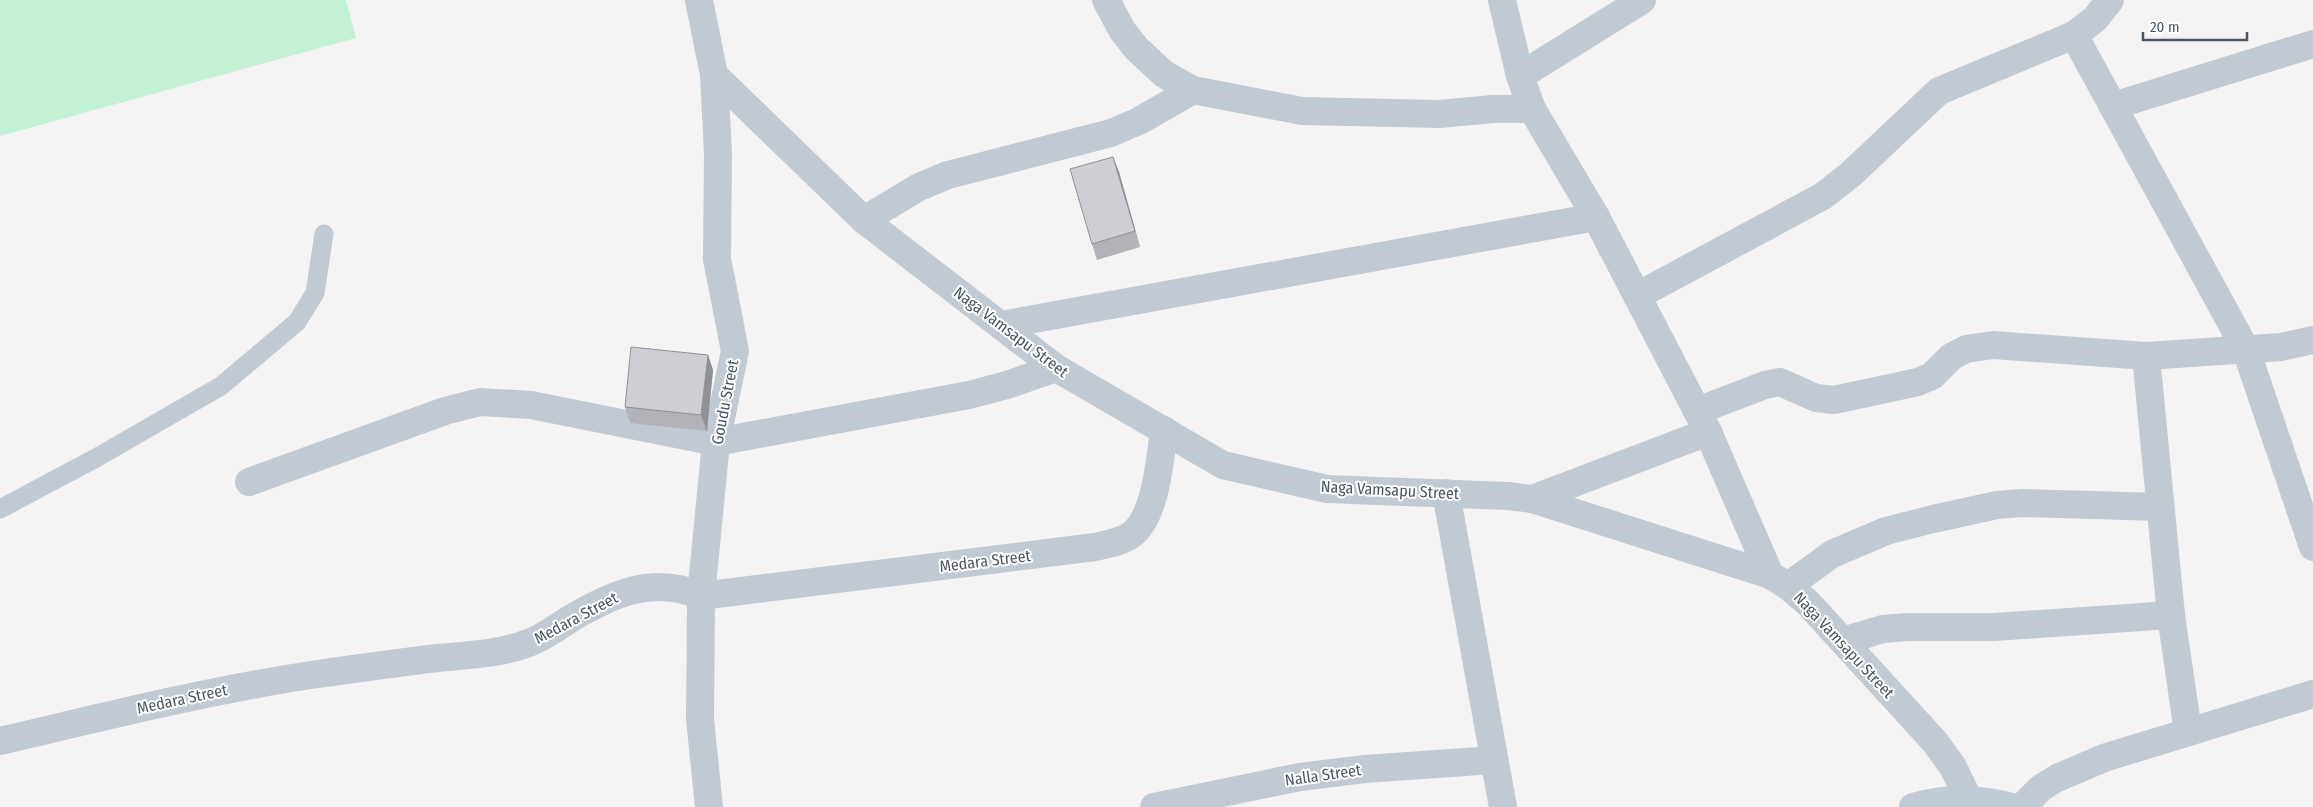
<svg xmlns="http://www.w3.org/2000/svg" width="2313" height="807" viewBox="0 0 2313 807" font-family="'Fira Sans Condensed',sans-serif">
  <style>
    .green { fill: #c3f1d5 }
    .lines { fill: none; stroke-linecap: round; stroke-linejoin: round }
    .service { stroke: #c1cad2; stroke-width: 19 }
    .minor { stroke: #c1cad2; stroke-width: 28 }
    .tertiary { stroke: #c1cad2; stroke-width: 28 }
    .secondary { stroke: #c1cbd6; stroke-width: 28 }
    .wall { fill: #b0b2b7 }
    .shaded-wall { fill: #909195 }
    .building { fill: #cdcfd5; stroke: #909195 }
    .labels { text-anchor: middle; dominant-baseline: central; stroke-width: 4; stroke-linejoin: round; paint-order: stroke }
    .street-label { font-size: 16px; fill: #4a5661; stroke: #fff }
  </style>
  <rect width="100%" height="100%" fill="#f5f3f3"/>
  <polygon class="green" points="0,0 346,0 356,38 0,136"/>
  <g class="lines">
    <polyline class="service" points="0,509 96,458 221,386 297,322 315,293 324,234"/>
    <g class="minor">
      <polyline points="1106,0 1122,30 1136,48 1164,74 1193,90 1302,111 1439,114 1493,109 1532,109"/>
      <polyline points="1502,0 1520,76 1532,109 1596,217 1708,432 1770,575"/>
      <polyline points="2074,35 2246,350 2313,547"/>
      <polyline points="714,75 864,220 1056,368 1223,465 1327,489 1508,496 1532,499 1770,575 1788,586 1808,603 1935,742 1953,767 1968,798"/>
      <polyline points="1520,76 1642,0"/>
      <polyline points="2113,106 2313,44"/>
      <polyline points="864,220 919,187 948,175 1111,133 1139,121 1193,90"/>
      <polyline points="1637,296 1823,196 1851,174 1939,91 2074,35 2095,19 2110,0"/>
      <polyline points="1001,325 1596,217"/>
      <polyline points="2146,356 2171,615 2188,732"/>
      <polyline points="1697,411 1765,385 1780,382 1816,398 1834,400 1918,382 1932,376 1951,357 1966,349 1993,345 2146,356 2281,347 2313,340"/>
      <polyline points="249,482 445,411 480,402 531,405 716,442 969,395 1007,385 1056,368"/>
      <polyline points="1446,493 1503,807"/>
      <polyline points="1532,499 1708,432"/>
      <polyline points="1788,586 1832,554 1886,531 1933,519 1997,505 2022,503 2160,507"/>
      <polyline points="1843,641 1883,629 1907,627 1994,627 2171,615"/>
      <path d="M0 741C103 717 206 691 311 675 353 669 395 663 438 658 469 655 502 654 531 642 544 637 558 627 570 619 612 594 653 575 701 596L1095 547C1107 544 1121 542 1131 535 1156 517 1160 459 1164 430"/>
      <polyline points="1154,807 1300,777 1365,769 1494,760"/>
      <polyline points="2022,807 2041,788 2057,778 2104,758 2313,694"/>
    </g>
    <polyline class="tertiary" points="699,0 714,75 718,154 717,259 735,351 716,442 701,596 700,719 709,807"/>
    <path class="secondary" d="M1913 807C1948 797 1979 798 2013 807"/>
  </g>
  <g class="wall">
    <polygon points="1113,157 1119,172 1140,247 1097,260 1092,244"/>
    <polygon points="708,355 713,370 707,431 630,423 625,407"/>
  </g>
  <g class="shaded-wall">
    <polygon points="1113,157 1119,172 1140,247 1135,231"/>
    <polygon points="708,355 713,370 707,431 701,415"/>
  </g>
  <g class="building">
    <polygon points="1113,157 1135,231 1092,244 1070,169"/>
    <polygon points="631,347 708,355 701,415 625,407"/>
  </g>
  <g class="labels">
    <g class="street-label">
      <text transform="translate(1011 332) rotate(37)">Naga Vamsapu Street</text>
      <text transform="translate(725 402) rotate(-79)">Goudu Street</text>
      <text transform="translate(1390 490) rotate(3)">Naga Vamsapu Street</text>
      <text transform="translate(985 561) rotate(-7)">Medara Street</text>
      <text transform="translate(576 618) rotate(-28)">Medara Street</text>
      <text transform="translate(1844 645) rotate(47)">Naga Vamsapu Street</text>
      <text transform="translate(182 699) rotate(-12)">Medara Street</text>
      <text transform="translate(1323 775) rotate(-8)">Nalla Street</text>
    </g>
  </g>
  <path d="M2143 32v8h104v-8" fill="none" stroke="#4a5661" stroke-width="2.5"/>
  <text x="2150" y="32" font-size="15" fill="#4a5661" stroke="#ffffff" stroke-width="4" paint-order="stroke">20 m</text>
</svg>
